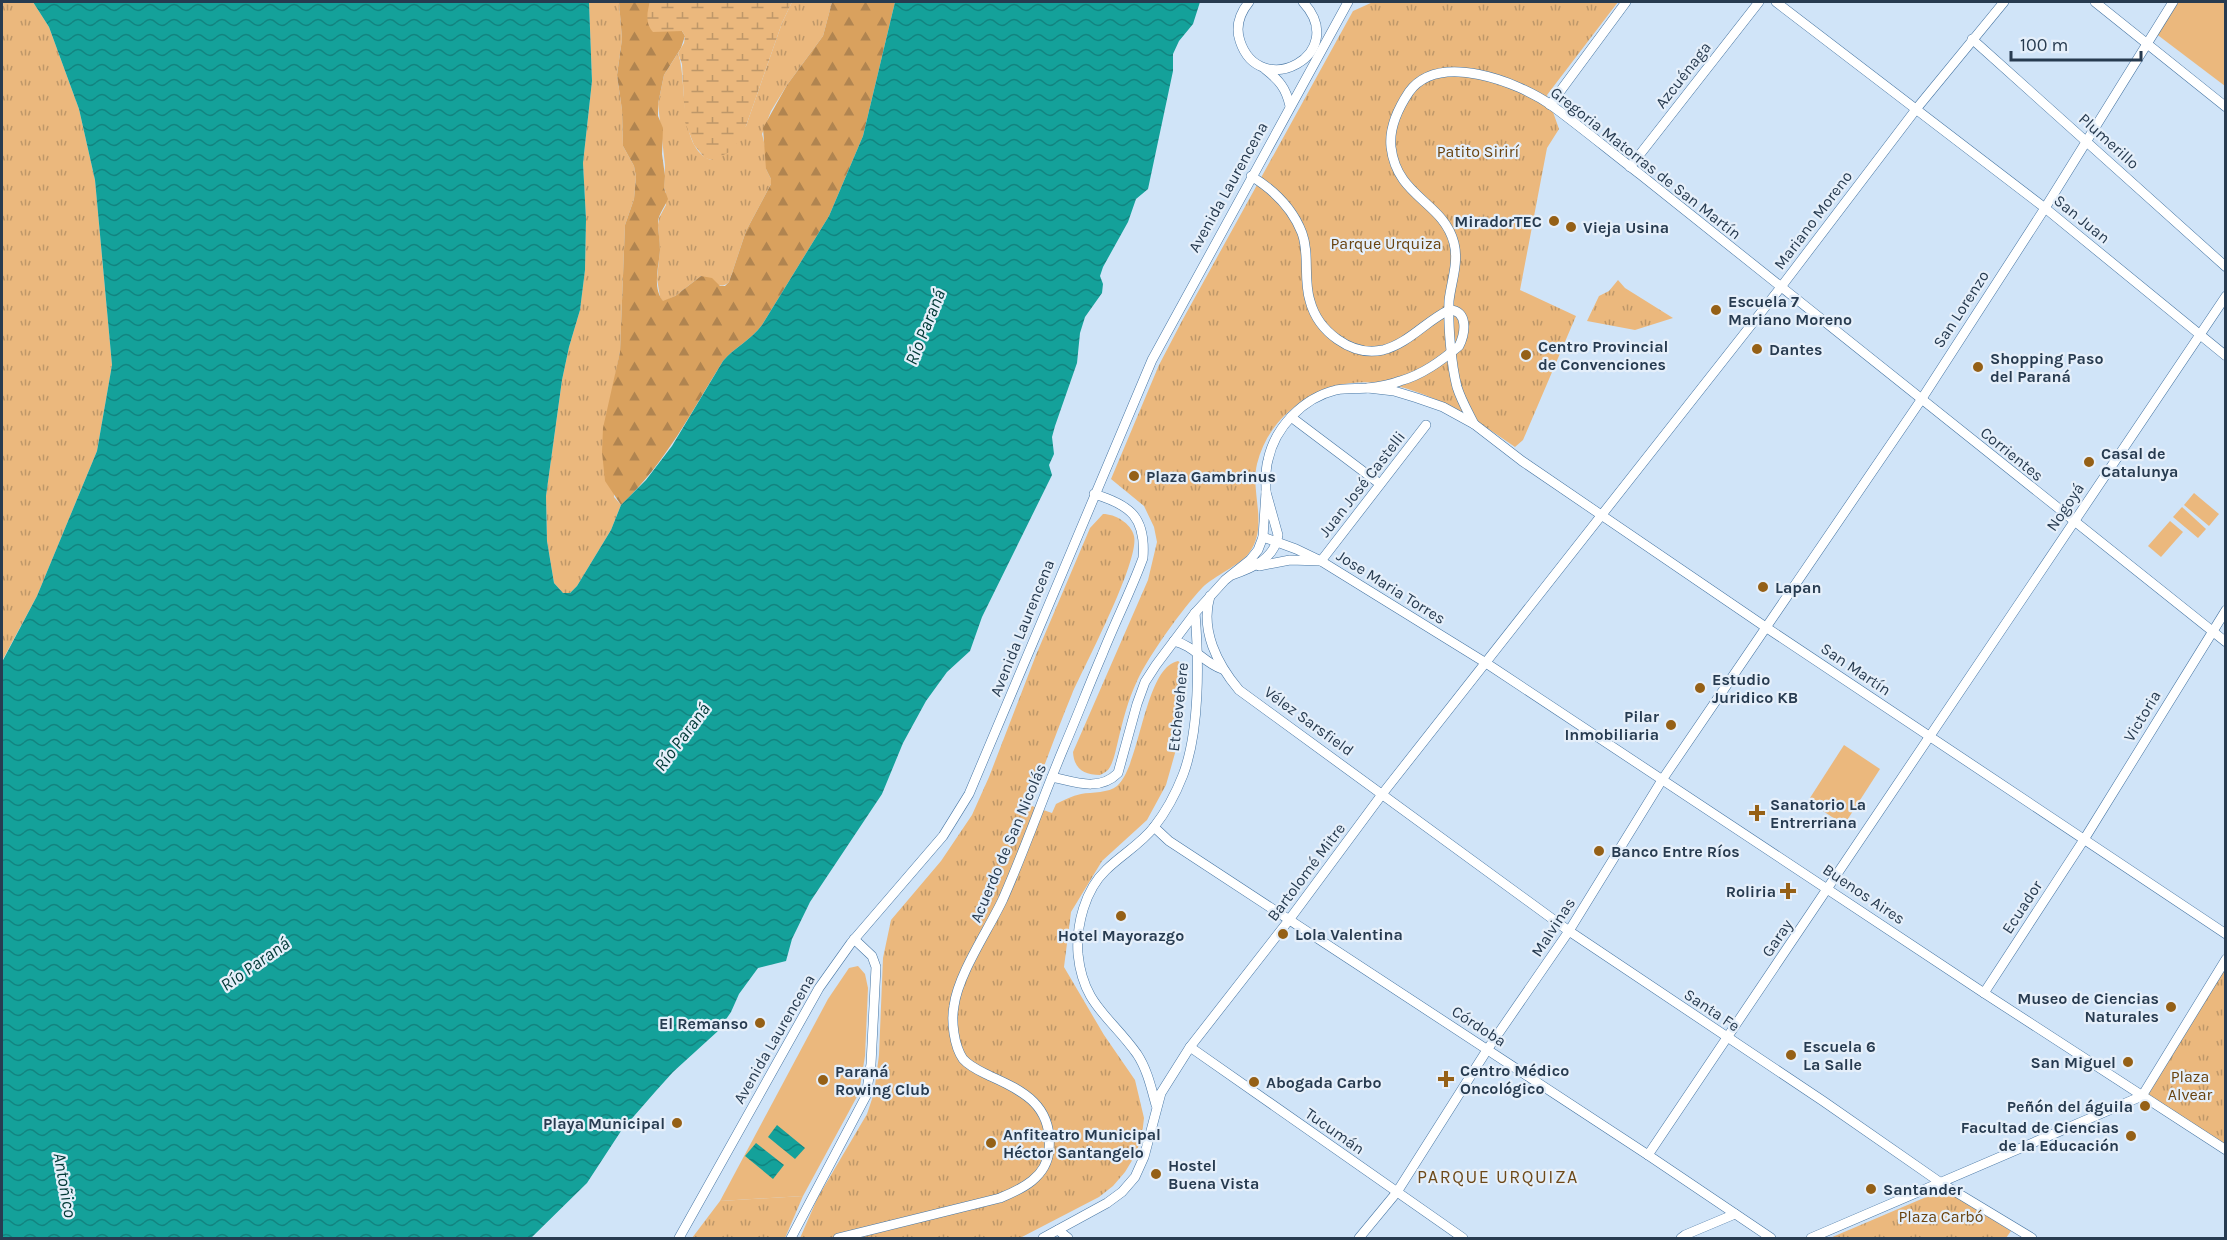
<svg xmlns="http://www.w3.org/2000/svg" width="2227" height="1240" viewBox="0 0 2227 1240" font-family="Karla,sans-serif">
  <style>
    .grass { fill: url(#grass-tufts) }
    .forest { fill: url(#forest-firs) }
    .wetland { fill: url(#wetland-marsh) }
    .pitch { fill: #ebb87d }
    .water { fill: url(#water-waves) }
    .lines { fill: none; stroke-linecap: round; stroke-linejoin: round }
    .minor-casing { stroke: #4675a3; stroke-width: 10 }
    .minor { stroke: #fff; stroke-width: 9 }
    .poi-dot { fill: #956016; stroke: #e5effa; stroke-width: 2 }
    .labels { text-anchor: middle; dominant-baseline: central; stroke-width: 4.5; stroke-linejoin: round; paint-order: stroke }
    .street-label { font-size: 16px; fill: #273b50; stroke: #e5effa }
    .park-label { font-size: 16px; fill: #69430f; stroke: #e5effa }
    .poi-label { font-size: 16px; font-weight: bold; fill: #273b50; stroke: #e5effa; text-anchor: start }
    .water-label { font-size: 18px; font-style: italic; fill: #003936; stroke: #e5effa }
    .neighbourhood-label { font-size: 18px; letter-spacing: 1.5px; fill: #6d4919; stroke: #e5effa }
  </style>
  <defs>
    <pattern id="grass-tufts" width="24" height="20" patternUnits="userSpaceOnUse" patternTransform="scale(1.5)"><rect width="24" height="20" fill="#ebb87d"/><path d="M3 7l-1-3M5 7V3M7 7l1-3M15 17l-1-3M17 17v-4M19 17l1-3" fill="none" stroke="#be9769"/></pattern>
    <pattern id="forest-firs" width="22" height="20" patternUnits="userSpaceOnUse" patternTransform="scale(1.5)"><rect width="22" height="20" fill="#d9a15e"/><path d="M5 1l3.5 6h-7zM16 11l3.5 6h-7z" fill="#b08450"/></pattern>
    <pattern id="wetland-marsh" width="20" height="14" patternUnits="userSpaceOnUse" patternTransform="scale(1.5)"><rect width="20" height="14" fill="#ebb87d"/><path d="M1 5h8M5 5V1M11 12h8M15 12V8" fill="none" stroke="#be9769"/></pattern>
    <pattern id="water-waves" width="16" height="10" patternUnits="userSpaceOnUse" patternTransform="scale(1.5)"><rect width="16" height="10" fill="#14a19a"/><path d="M0 5q4-4 8 0t8 0" fill="none" stroke="#128480"/></pattern>
  </defs>
  <rect width="100%" height="100%" fill="#d0e4f8"/>
  <g class="grass">
    <polygon points="2,2 33,2 49,27 79,109 95,180 112,365 97,451 37,596 2,661"/>
    <polygon points="589,2 619,2 622,39 617,75 622,110 623,146 634,166 636,177 634,199 625,225 620,352 615,377 614,497 621,505 611,530 577,586 570,593 563,593 554,583 547,541 546,496 562,380 569,347 580,310 585,270 586,219 583,163 592,81"/>
    <path d="M792 2H832L823 36 787 85 771 111 762 134 766 150V169L771 179V184L746 231 729 282C720 291 710 281 701 276L675 296 663 302 660 297 657 279 660 249 658 225 659 218 666 205V193L664 188 665 165 658 104 664 75 678 53C688 81 677 148 711 160L746 126 782 23Z"/>
    <path d="M1373 2H1618L1547 95 1559 129 1547 148 1520 290 1576 316 1523 440 1515 447C1455 405 1375 355 1304 400 1280 416 1264 436 1257 464 1250 493 1269 526 1249 553 1239 566 1215 575 1202 588 1183 608 1149 655 1137 681 1128 700 1123 720 1118 741 1116 749 1114 760 1110 767 1108 771 1104 773 1100 775 1084 775 1074 769 1073 752L1148 580 1157 542 1154 527 1144 506 1111 479 1159 365 1183 319 1353 11Z"/>
    <polygon points="1618,280 1625,288 1673,318 1635,330 1587,321 1599,296 1609,291"/>
    <path d="M1103 514C1115 514 1131 523 1134 536 1140 560 1085 665 1072 694 1057 730 1044 768 1029 805L1052 813 1056 804C1064 800 1072 796 1081 794 1092 792 1109 793 1117 786 1141 765 1144 668 1178 661L1185 666 1179 739 1166 785 1147 820 1102 861 1071 912 1064 967 1104 1035 1135 1080 1144 1118 1142 1135 1136 1154 1125 1172 1113 1186 1099 1197 1020 1238H800L818 1197 867 1114 874 1093 879 1055 883 958 891 920 941 861 972 815 989 777 1036 655 1090 528Z"/>
    <polygon points="2225,959 2225,1150 2142,1096"/>
    <polygon points="1945,1189 2011,1231 2006,1238 1830,1238"/>
    <polygon points="803,1196 785,1238 692,1238 720,1201"/>
  </g>
  <path class="forest" d="M619 2H650L648 22 653 31H682L685 36 681 48 664 75 658 104V116L663 128 662 154 665 176 664 188 668 199C665 206 659 214 658 221 658 231 660 241 660 250 659 266 652 288 663 301L675 296 701 276 712 278 720 286H725L729 282 746 231 771 184V179L766 169 763 128 787 85 823 36 832 2H895L863 136 829 216 762 325C751 340 735 347 723 361 692 411 665 464 621 505L605 481 602 452 603 428 620 352 625 225 634 199 636 177 634 166 623 146 622 110 617 75 622 39Z"/>
  <path class="wetland" d="M650 2H792L782 23 746 126 732 151 721 156 711 160 705 158 694 145 685 122 682 64 678 53 684 43 685 36 682 31 653 32C645 23 647 12 650 2Z"/>
  <g class="pitch">
    <polygon points="2177,2 2225,2 2225,86 2155,33"/>
    <polygon points="2194,493 2219,514 2209,526 2184,505"/>
    <polygon points="2182,507 2206,529 2198,538 2173,517"/>
    <polygon points="2170,521 2183,532 2161,557 2148,546"/>
    <polygon points="1844,745 1880,769 1844,825 1808,801"/>
    <polygon points="858,966 865,974 868,988 865,1056 859,1093 803,1196 720,1201 828,999 849,968"/>
  </g>
  <g class="water">
    <path d="M33 2H589L592 81 583 163 586 219 585 270 580 310 569 347 562 380 546 496 547 541 554 583 563 593H570L577 586 611 530 621 505 646 480 672 446 723 361C735 347 751 340 762 325L829 216 863 136 895 2H1200L1193 24 1179 41 1173 54V71L1148 189 1136 199 1128 222 1103 267 1100 276 1103 284 1102 293 1085 317 1080 333 1077 363 1055 426 1052 437 1054 454 1049 465 1052 475 982 617 970 651 947 672 926 701 903 743 882 794 810 902 792 939 786 961 758 968 739 994 731 1012 718 1031 673 1072 655 1092 621 1131 587 1183 531 1238H2V662L37 596 97 451 112 365 95 180 79 109 49 27Z"/>
    <polygon points="777,1125 805,1148 795,1159 768,1137"/>
    <polygon points="756,1143 784,1165 773,1179 745,1156"/>
  </g>
  <g class="lines">
    <defs>
      <g id="minor">
        <path d="M1249 2C1240 13 1235 26 1240 41 1260 102 1351 54 1303 2"/>
        <polyline points="1776,2 2045,208 2226,356"/>
        <polyline points="2095,2 2226,107"/>
        <polyline points="1972,39 2226,267"/>
        <path d="M1265 69C1279 80 1286 88 1290 106"/>
        <polyline points="1550,105 1626,2"/>
        <polyline points="1630,167 1759,2"/>
        <path d="M1251 176C1274 190 1292 207 1302 233 1310 255 1303 279 1310 301 1318 331 1351 357 1383 350 1409 343 1426 321 1449 310"/>
        <polyline points="1368,388 1394,391 1417,398 1443,407 1474,424 1522,461 1767,628 2226,934"/>
        <polyline points="1291,417 1380,484"/>
        <path d="M1474 424C1468 412 1461 400 1457 387 1451 364 1448 325 1449 301 1451 282 1459 263 1454 243 1443 201 1397 198 1391 147 1389 128 1399 107 1409 92 1439 51 1518 82 1551 105 1581 127 1611 152 1641 175L2226 642"/>
        <path d="M1266 492C1266 482 1265 470 1268 460 1275 427 1303 398 1336 390 1347 388 1357 389 1368 388 1378 387 1390 385 1400 381 1422 375 1441 361 1459 346 1465 334 1469 310 1449 310"/>
        <polyline points="1263,537 1296,549 1321,561 1486,663 1984,993 2226,1150"/>
        <polyline points="1259,566 1290,560 1321,561 1426,425"/>
        <path d="M1210 596C1200 630 1217 664 1239 690L1569 931 1823 1101 1941 1183 2032 1238"/>
        <path d="M1174 641C1193 645 1204 663 1222 669"/>
        <path d="M1052 777C1075 782 1099 792 1118 773L1137 704 1145 682 1156 665 1195 613 1225 580 1250 560 1258 550 1263 537 1266 492 1278 535C1275 559 1252 568 1232 575"/>
        <polyline points="1154,827 1169,841 1648,1155 1771,1238"/>
        <polyline points="1984,993 2085,838 2226,610"/>
        <polyline points="1190,1047 1463,1238"/>
        <polyline points="2142,1096 2226,959"/>
        <path d="M1156 1105C1151 1087 1147 1069 1137 1054 1110 1016 1083 1005 1078 954 1076 925 1085 890 1106 870 1121 855 1141 844 1154 827 1165 813 1176 793 1183 775 1200 730 1199 661 1195 613"/>
        <polyline points="1648,1155 2226,296"/>
        <polyline points="1058,1230 1068,1238"/>
        <polyline points="679,1238 819,988 851,943 943,836 969,794 1152,360 1348,2"/>
        <polyline points="791,1238 866,1096 871,1064 876,967 872,956 854,939"/>
        <path d="M838 1238 1000 1198C1022 1189 1047 1177 1049 1150 1053 1106 1024 1091 990 1076 980 1071 970 1067 963 1059 954 1046 951 1021 954 1006 958 974 989 929 1003 899 1025 849 1043 797 1064 747 1077 717 1089 685 1102 655 1115 622 1131 591 1143 558 1146 518 1131 505 1094 494"/>
        <polyline points="1043,1238 1107,1203 1122,1192 1135,1177 1144,1157 1161,1093 1190,1047 1289,920 1383,793 1781,287 1917,108 2004,2"/>
        <polyline points="1359,1238 1397,1192 1487,1050 1569,931 1662,780 1921,400 2045,208 2173,2"/>
        <polyline points="1681,1238 1685,1235 1735,1214"/>
        <polyline points="1811,1238 2142,1096"/>
      </g>
    </defs>
    <use href="#minor" class="minor-casing"/>
    <use href="#minor" class="minor"/>
  </g>
  <g class="poi-dot">
    <circle cx="1554" cy="221" r="6"/>
    <circle cx="1571" cy="227" r="6"/>
    <circle cx="1716" cy="310" r="6"/>
    <circle cx="1757" cy="349" r="6"/>
    <circle cx="1526" cy="355" r="6"/>
    <circle cx="1978" cy="367" r="6"/>
    <circle cx="2089" cy="462" r="6"/>
    <circle cx="1134" cy="476" r="6"/>
    <circle cx="1763" cy="587" r="6"/>
    <circle cx="1700" cy="688" r="6"/>
    <circle cx="1671" cy="725" r="6"/>
    <path d="M1754 804h6v6h6v6h-6v6h-6v-6h-6v-6h6z"/>
    <circle cx="1599" cy="851" r="6"/>
    <path d="M1785 882h6v6h6v6h-6v6h-6v-6h-6v-6h6z"/>
    <circle cx="1121" cy="916" r="6"/>
    <circle cx="1283" cy="934" r="6"/>
    <circle cx="2171" cy="1007" r="6"/>
    <circle cx="760" cy="1023" r="6"/>
    <circle cx="1791" cy="1055" r="6"/>
    <circle cx="2128" cy="1062" r="6"/>
    <path d="M1443 1070h6v6h6v6h-6v6h-6v-6h-6v-6h6z"/>
    <circle cx="823" cy="1080" r="6"/>
    <circle cx="1254" cy="1082" r="6"/>
    <circle cx="2145" cy="1106" r="6"/>
    <circle cx="677" cy="1123" r="6"/>
    <circle cx="2131" cy="1136" r="6"/>
    <circle cx="991" cy="1143" r="6"/>
    <circle cx="1156" cy="1174" r="6"/>
    <circle cx="1871" cy="1189" r="6"/>
  </g>
  <g class="labels">
    <g class="street-label">
      <text transform="translate(1683 75) rotate(-52)">Azcuénaga</text>
      <text transform="translate(2109 141) rotate(42)">Plumerillo</text>
      <text transform="translate(1646 163) rotate(38)">Gregoria Matorras de San Martín</text>
      <text transform="translate(1228 187) rotate(-61)">Avenida Laurencena</text>
      <text transform="translate(2082 219) rotate(39)">San Juan</text>
      <text transform="translate(1813 220) rotate(-53)">Mariano Moreno</text>
      <text transform="translate(1961 309) rotate(-57)">San Lorenzo</text>
      <text transform="translate(2012 454) rotate(39)">Corrientes</text>
      <text transform="translate(1362 484) rotate(-52)">Juan José Castelli</text>
      <text transform="translate(2065 507) rotate(-56)">Nogoyá</text>
      <text transform="translate(1391 587) rotate(32)">Jose Maria Torres</text>
      <text transform="translate(1022 628) rotate(-68)">Avenida Laurencena</text>
      <text transform="translate(1856 669) rotate(34)">San Martín</text>
      <text transform="translate(1178 707) rotate(-84)">Etchevehere</text>
      <text transform="translate(2142 716) rotate(-59)">Victoria</text>
      <text transform="translate(1309 721) rotate(36)">Vélez Sarsfield</text>
      <text transform="translate(1008 843) rotate(-67)">Acuerdo de San Nicolás</text>
      <text transform="translate(1306 872) rotate(-53)">Bartolomé Mitre</text>
      <text transform="translate(1864 894) rotate(34)">Buenos Aires</text>
      <text transform="translate(2022 907) rotate(-57)">Ecuador</text>
      <text transform="translate(1553 927) rotate(-57)">Malvinas</text>
      <text transform="translate(1777 938) rotate(-56)">Garay</text>
      <text transform="translate(1712 1010) rotate(34)">Santa Fe</text>
      <text transform="translate(1479 1026) rotate(33)">Córdoba</text>
      <text transform="translate(774 1039) rotate(-60)">Avenida Laurencena</text>
      <text transform="translate(1335 1131) rotate(35)">Tucumán</text>
    </g>
    <g class="park-label">
      <text x="1478" y="151">Patito Sirirí</text>
      <text x="1386" y="243">Parque Urquiza</text>
      <text x="2190" y="1076">Plaza<tspan x="2190" dy="18">Alvear</tspan></text>
      <text x="1941" y="1216">Plaza Carbó</text>
    </g>
    <g class="poi-label">
      <text x="1542" y="221" text-anchor="end">MiradorTEC</text>
      <text x="1583" y="227">Vieja Usina</text>
      <text x="1728" y="301">Escuela 7<tspan x="1728" dy="18">Mariano Moreno</tspan></text>
      <text x="1538" y="346">Centro Provincial<tspan x="1538" dy="18">de Convenciones</tspan></text>
      <text x="1769" y="349">Dantes</text>
      <text x="1990" y="358">Shopping Paso<tspan x="1990" dy="18">del Paraná</tspan></text>
      <text x="2101" y="453">Casal de<tspan x="2101" dy="18">Catalunya</tspan></text>
      <text x="1146" y="476">Plaza Gambrinus</text>
      <text x="1775" y="587">Lapan</text>
      <text x="1712" y="679">Estudio<tspan x="1712" dy="18">Juridico KB</tspan></text>
      <text x="1659" y="716" text-anchor="end">Pilar<tspan x="1659" dy="18">Inmobiliaria</tspan></text>
      <text x="1770" y="804">Sanatorio La<tspan x="1770" dy="18">Entrerriana</tspan></text>
      <text x="1611" y="851">Banco Entre Ríos</text>
      <text x="1776" y="891" text-anchor="end">Roliria</text>
      <text x="1295" y="934">Lola Valentina</text>
      <text x="1121" y="935" text-anchor="middle">Hotel Mayorazgo</text>
      <text x="2159" y="998" text-anchor="end">Museo de Ciencias<tspan x="2159" dy="18">Naturales</tspan></text>
      <text x="748" y="1023" text-anchor="end">El Remanso</text>
      <text x="1803" y="1046">Escuela 6<tspan x="1803" dy="18">La Salle</tspan></text>
      <text x="2116" y="1062" text-anchor="end">San Miguel</text>
      <text x="1460" y="1070">Centro Médico<tspan x="1460" dy="18">Oncológico</tspan></text>
      <text x="835" y="1071">Paraná<tspan x="835" dy="18">Rowing Club</tspan></text>
      <text x="1266" y="1082">Abogada Carbo</text>
      <text x="2133" y="1106" text-anchor="end">Peñón del águila</text>
      <text x="665" y="1123" text-anchor="end">Playa Municipal</text>
      <text x="2119" y="1127" text-anchor="end">Facultad de Ciencias<tspan x="2119" dy="18">de la Educación</tspan></text>
      <text x="1003" y="1134">Anfiteatro Municipal<tspan x="1003" dy="18">Héctor Santangelo</tspan></text>
      <text x="1168" y="1165">Hostel<tspan x="1168" dy="18">Buena Vista</tspan></text>
      <text x="1883" y="1189">Santander</text>
    </g>
    <g class="water-label">
      <text transform="translate(925 327) rotate(-68)">Río Paraná</text>
      <text transform="translate(682 737) rotate(-53)">Río Paraná</text>
      <text transform="translate(255 964) rotate(-35)">Río Paraná</text>
      <text transform="translate(65 1185) rotate(80)">Antoñico</text>
    </g>
    <g class="neighbourhood-label">
      <text x="1498" y="1177">PARQUE URQUIZA</text>
    </g>
  </g>
  <rect width="2227" height="1240" fill="none" stroke="#273b50" stroke-width="6"/>
  <path d="M2011 51v9h130v-9" fill="none" stroke="#273b50" stroke-width="3"/>
  <text x="2020" y="51" font-size="18" fill="#273b50" stroke="#e5effa" stroke-width="4.5" paint-order="stroke">100 m</text>
</svg>
